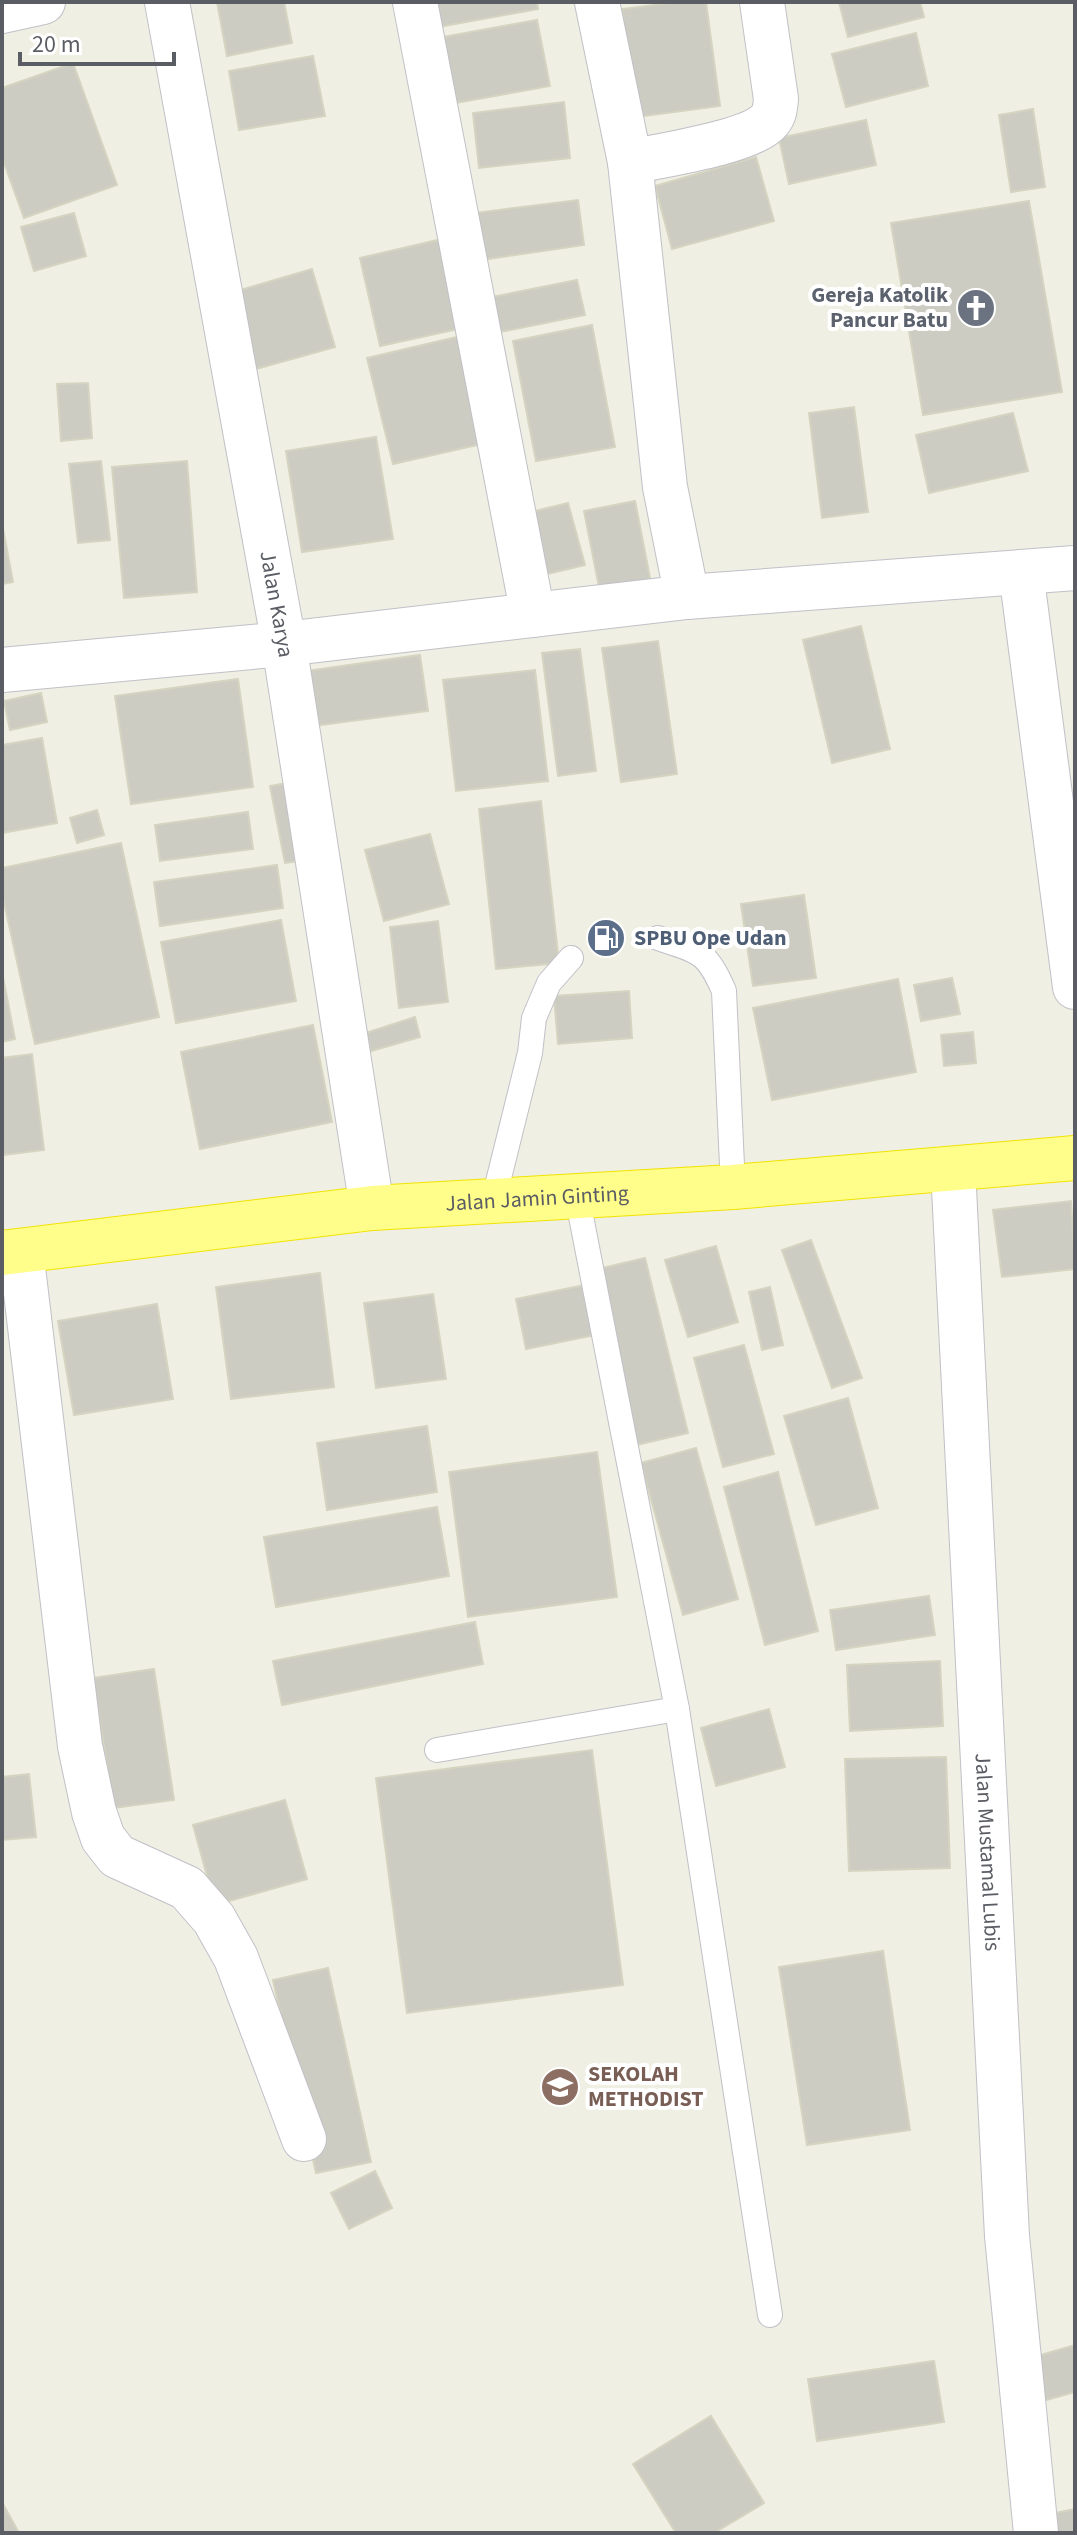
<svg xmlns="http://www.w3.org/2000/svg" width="1077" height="2535" viewBox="0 0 1077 2535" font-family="'Source Sans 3',sans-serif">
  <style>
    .building { fill: #cdccc2; stroke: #d5d4c1; stroke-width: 2 }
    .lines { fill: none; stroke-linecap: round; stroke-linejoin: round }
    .lane-casing { stroke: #c0c0c8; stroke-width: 26 }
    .street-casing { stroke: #c0c0c8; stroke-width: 46 }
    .highway-casing { stroke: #f2e300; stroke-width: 46 }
    .lane { stroke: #fff; stroke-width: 24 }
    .street { stroke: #fff; stroke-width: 44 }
    .highway { stroke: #fffe8a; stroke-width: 44 }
    .labels { text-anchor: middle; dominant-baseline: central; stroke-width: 8; stroke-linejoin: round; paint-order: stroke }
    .worship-label { font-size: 22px; font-weight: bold; fill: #5b616d; stroke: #fff; text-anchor: end }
    .street-label { font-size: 22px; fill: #5b5d65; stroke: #fff }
    .service-label { font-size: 22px; font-weight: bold; fill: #4e5e75; stroke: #fff; text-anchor: start }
    .education-label { font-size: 22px; font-weight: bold; fill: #785e54; stroke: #fff; text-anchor: start }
  </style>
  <rect width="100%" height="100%" fill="#efefe3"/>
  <g class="building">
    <polygon points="217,2 284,2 292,43 227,56"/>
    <polygon points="433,2 537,2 538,9 438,27"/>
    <polygon points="678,2 706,2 720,106 637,117 622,9"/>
    <polygon points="839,2 920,2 924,17 848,37"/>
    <polygon points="537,20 550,86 444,105 432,39"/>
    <polygon points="916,33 928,86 846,107 832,54"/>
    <polygon points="313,56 325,116 239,130 229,71"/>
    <polygon points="73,63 117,185 24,218 2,157 2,88"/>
    <polygon points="564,102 570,158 479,168 473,113"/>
    <polygon points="1033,109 1045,187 1011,192 999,115"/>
    <polygon points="866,120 876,165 789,184 779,138"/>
    <polygon points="756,157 774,221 672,249 655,186"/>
    <polygon points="578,200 584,245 481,260 475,213"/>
    <polygon points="1029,201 1062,392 923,415 891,223"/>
    <polygon points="74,213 86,256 34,271 21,227"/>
    <polygon points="442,239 463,328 380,346 360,258"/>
    <polygon points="312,269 335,347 256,369 234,292"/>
    <polygon points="577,280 585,315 495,333 487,298"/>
    <polygon points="592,325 615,447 536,461 513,341"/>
    <polygon points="461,336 486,443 393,464 367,358"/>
    <polygon points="88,383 92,438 61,441 57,384"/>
    <polygon points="854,407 868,512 822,518 809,413"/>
    <polygon points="1013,413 1028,471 929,493 916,435"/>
    <polygon points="376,437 393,539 302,552 286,451"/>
    <polygon points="101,461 110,540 78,543 69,464"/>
    <polygon points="187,461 197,592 124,598 112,467"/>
    <polygon points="635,501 652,588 601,597 584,511"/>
    <polygon points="568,503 585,565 543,575 527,513"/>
    <polygon points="2,523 13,582 2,584"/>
    <polygon points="861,626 890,749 832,763 803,640"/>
    <polygon points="658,641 677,774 621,782 602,648"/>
    <polygon points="580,649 596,771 558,776 542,653"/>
    <polygon points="420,655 428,711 314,726 306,671"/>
    <polygon points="535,670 548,781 456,791 443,680"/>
    <polygon points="238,679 253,787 131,804 115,696"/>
    <polygon points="41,693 47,722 10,730 4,701"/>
    <polygon points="42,738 57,823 2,833 2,745"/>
    <polygon points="293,782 308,860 285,863 270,786"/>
    <polygon points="541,801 559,963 496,969 479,809"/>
    <polygon points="97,810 104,835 77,843 70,818"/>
    <polygon points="248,812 253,849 160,861 155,825"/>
    <polygon points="430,834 449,904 384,921 365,850"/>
    <polygon points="121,843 159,1017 35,1044 2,893 2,868"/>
    <polygon points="277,865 283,908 160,926 154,882"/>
    <polygon points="804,895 816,978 753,986 741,904"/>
    <polygon points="281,920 296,1001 176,1023 161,942"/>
    <polygon points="438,921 448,1002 399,1008 390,927"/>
    <polygon points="2,972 15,1039 2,1042"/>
    <polygon points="952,978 960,1014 921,1021 914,985"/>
    <polygon points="898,979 916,1072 772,1100 753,1008"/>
    <polygon points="629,991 632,1038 558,1044 554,996"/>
    <polygon points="415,1017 420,1037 371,1051 366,1033"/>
    <polygon points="313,1025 332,1122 200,1149 181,1052"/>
    <polygon points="973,1032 976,1063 944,1066 941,1035"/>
    <polygon points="32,1054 44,1150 2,1155 2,1058"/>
    <polygon points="1071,1201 1075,1269 1002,1277 993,1210"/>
    <polygon points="811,1240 862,1378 832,1388 782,1250"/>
    <polygon points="716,1246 738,1322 688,1337 665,1260"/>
    <polygon points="645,1258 688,1433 636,1445 594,1270"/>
    <polygon points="320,1273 334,1387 231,1399 216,1287"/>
    <polygon points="585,1285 595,1335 526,1349 516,1299"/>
    <polygon points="770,1287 783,1345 762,1350 749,1292"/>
    <polygon points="433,1294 446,1379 376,1388 364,1303"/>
    <polygon points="157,1304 173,1399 74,1415 58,1321"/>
    <polygon points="744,1345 774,1454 723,1467 694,1358"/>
    <polygon points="848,1398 878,1508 816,1525 784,1416"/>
    <polygon points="427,1426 437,1492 327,1510 317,1443"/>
    <polygon points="696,1448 738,1599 683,1615 641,1463"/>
    <polygon points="597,1452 617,1597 468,1617 449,1472"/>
    <polygon points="778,1472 818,1631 765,1645 724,1487"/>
    <polygon points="437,1507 449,1576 276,1607 264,1537"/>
    <polygon points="929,1596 935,1635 836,1650 830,1610"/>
    <polygon points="475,1622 483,1664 282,1705 273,1661"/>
    <polygon points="940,1661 943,1726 850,1731 847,1665"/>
    <polygon points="154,1669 174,1800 114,1808 93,1678"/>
    <polygon points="769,1709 785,1767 716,1786 701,1728"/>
    <polygon points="592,1750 623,1985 407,2013 376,1778"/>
    <polygon points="946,1757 950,1868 849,1871 845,1759"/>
    <polygon points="29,1774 36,1837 2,1840 2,1777"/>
    <polygon points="285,1800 307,1879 215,1905 193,1825"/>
    <polygon points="883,1951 910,2130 807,2145 779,1967"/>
    <polygon points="328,1968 371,2162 316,2173 273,1980"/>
    <polygon points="375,2171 392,2208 349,2229 331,2193"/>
    <polygon points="1075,2345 1075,2392 1039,2402 1027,2359"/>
    <polygon points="934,2361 944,2422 817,2441 808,2379"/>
    <polygon points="711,2416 764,2503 714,2533 676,2533 633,2464"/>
    <polygon points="2,2502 19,2533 2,2533"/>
    <polygon points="1075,2509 1075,2533 1054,2533 1050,2514"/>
  </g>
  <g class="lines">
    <defs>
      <g id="lane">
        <path d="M658 938C698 952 706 949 724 991L733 1187"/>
        <polyline points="577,1196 677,1709 770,2315"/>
        <polyline points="493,1202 530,1053 534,1018 549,983 571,958"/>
        <polyline points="437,1750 677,1709"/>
      </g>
      <g id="street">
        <path id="s1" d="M167 2 284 644 372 1208"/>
        <polyline points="415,2 533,615"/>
        <polyline points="597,2 630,162 665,487 687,597"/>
        <polyline points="2,11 43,2"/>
        <path d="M630 162C662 155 747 143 768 122 775 115 775 108 776 99L762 2"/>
        <polyline points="1021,572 1075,987"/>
        <polyline points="2,670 284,644 687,597 1075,568"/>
        <path id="s2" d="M953 1169 1007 2236 1036 2533"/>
        <polyline points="21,1251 80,1746 94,1812 103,1838 117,1856 187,1888 214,1919 236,1958 304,2139"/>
      </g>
      <g id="highway">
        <path id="s3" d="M2 1253 372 1208 733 1187 1075 1158"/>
      </g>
    </defs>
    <use href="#lane" class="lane-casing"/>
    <use href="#street" class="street-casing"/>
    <use href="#highway" class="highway-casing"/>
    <use href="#lane" class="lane"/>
    <use href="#street" class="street"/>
    <use href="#highway" class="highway"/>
  </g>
  <defs>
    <symbol id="church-disc" viewBox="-11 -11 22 22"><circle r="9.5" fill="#6b7280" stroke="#fff"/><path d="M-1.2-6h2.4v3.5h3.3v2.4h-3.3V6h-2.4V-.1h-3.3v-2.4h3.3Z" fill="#fff"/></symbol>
    <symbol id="fuel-disc" viewBox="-11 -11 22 22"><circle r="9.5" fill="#5c6f8a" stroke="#fff"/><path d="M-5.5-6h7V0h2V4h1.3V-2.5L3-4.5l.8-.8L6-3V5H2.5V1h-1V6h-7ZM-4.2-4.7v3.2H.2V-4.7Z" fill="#fff"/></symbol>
    <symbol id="school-disc" viewBox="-11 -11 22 22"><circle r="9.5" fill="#8d6e63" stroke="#fff"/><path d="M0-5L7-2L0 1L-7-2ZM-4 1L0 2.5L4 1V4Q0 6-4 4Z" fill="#fff"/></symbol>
  </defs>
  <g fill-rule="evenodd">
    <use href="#church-disc" x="954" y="286" width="44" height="44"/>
    <use href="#fuel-disc" x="584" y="916" width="44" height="44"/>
    <use href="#school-disc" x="538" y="2065" width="44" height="44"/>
  </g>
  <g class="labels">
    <g class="worship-label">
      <text x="948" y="295">Gereja Katolik<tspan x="948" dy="25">Pancur Batu</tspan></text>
    </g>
    <g class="street-label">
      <text stroke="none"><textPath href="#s1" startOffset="612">Jalan Karya</textPath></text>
      <text stroke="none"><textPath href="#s3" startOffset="538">Jalan Jamin Ginting</textPath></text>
      <text stroke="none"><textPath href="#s2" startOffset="684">Jalan Mustamal Lubis</textPath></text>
    </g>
    <g class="service-label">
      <text x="634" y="938">SPBU Ope Udan</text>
    </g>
    <g class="education-label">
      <text x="588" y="2074">SEKOLAH<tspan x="588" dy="25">METHODIST</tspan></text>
    </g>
  </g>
  <rect width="1077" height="2535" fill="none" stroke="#5b5d65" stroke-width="8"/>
  <path d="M20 52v12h154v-12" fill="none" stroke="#5b5d65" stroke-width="4"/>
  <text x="32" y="52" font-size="24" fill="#5b5d65" stroke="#ffffff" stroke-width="6" paint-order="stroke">20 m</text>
</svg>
